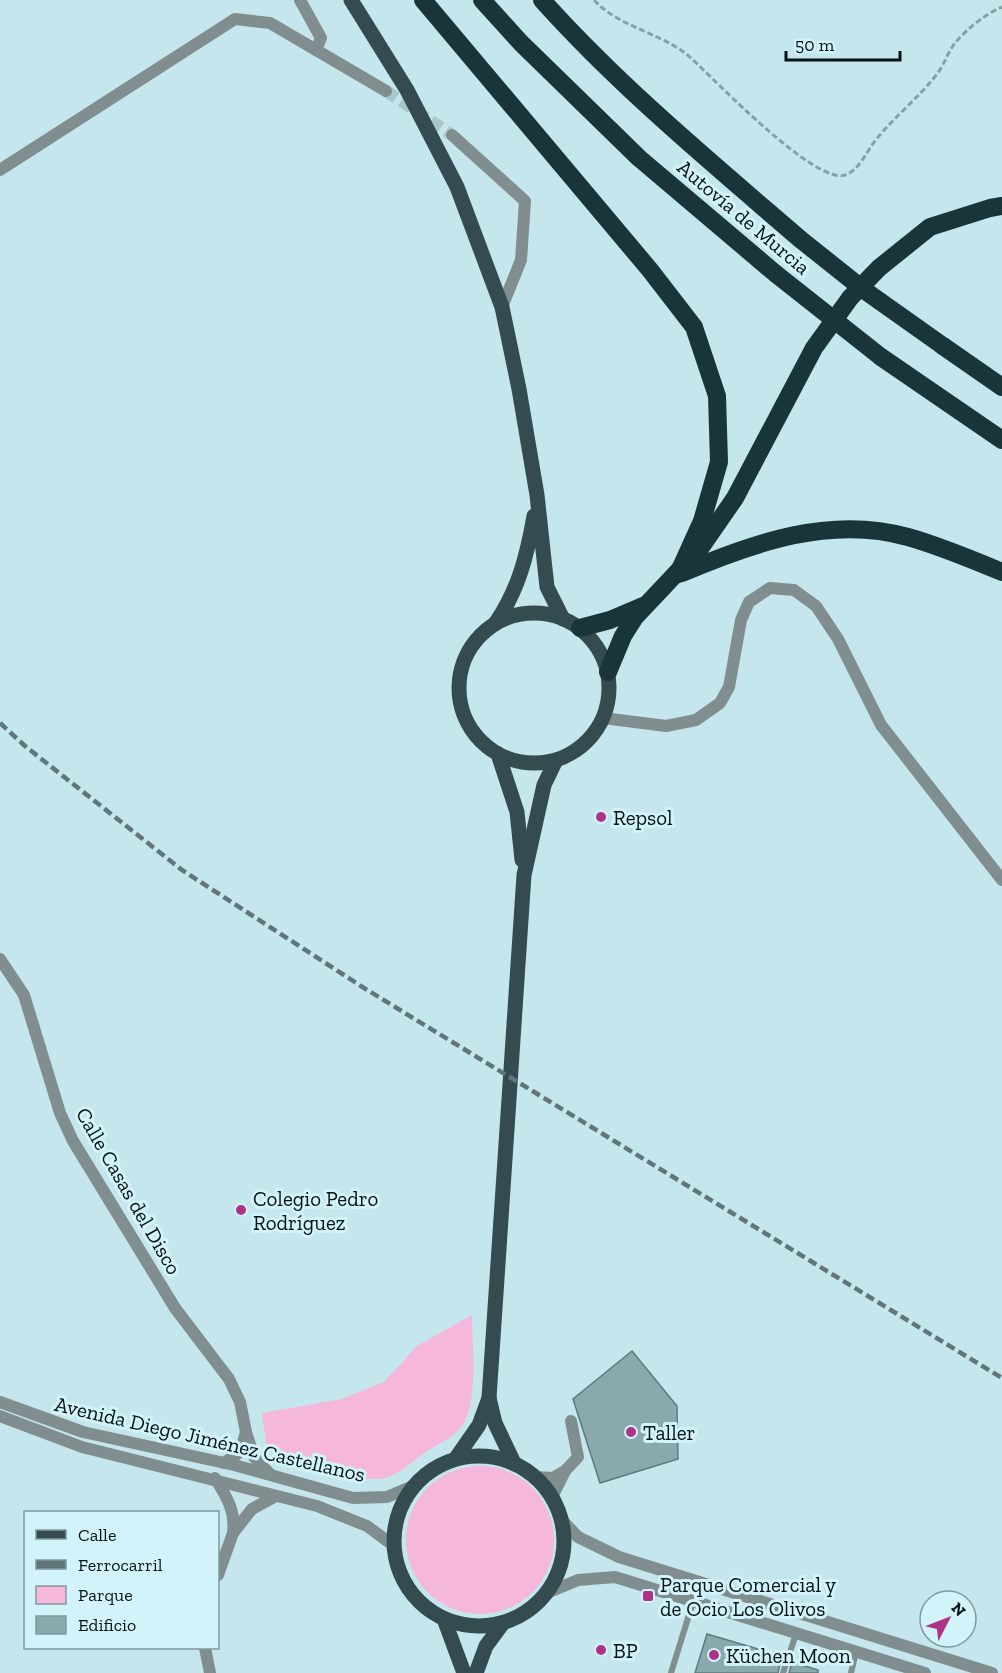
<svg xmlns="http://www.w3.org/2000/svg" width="1002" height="1673" viewBox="0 0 1002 1673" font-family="'Zilla Slab',serif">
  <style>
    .green { fill: #f5b8dc }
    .building { fill: #89a9af; stroke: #5c7a80; stroke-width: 1.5 }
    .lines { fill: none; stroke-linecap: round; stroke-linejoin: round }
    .minor-tunnel { stroke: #a8c6cc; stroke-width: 12; stroke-dasharray: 12 6; stroke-linecap: butt }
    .path { stroke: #87a1a6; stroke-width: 3; stroke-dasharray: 6 3; stroke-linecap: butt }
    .service { stroke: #808e90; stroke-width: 6 }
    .minor { stroke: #808e90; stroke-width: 12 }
    .primary { stroke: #344c50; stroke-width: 15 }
    .motorway { stroke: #19353a; stroke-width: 18 }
    .rail { stroke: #60767a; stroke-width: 4.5; stroke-dasharray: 9 4.5; stroke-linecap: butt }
    .motorway-bridge { stroke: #19353a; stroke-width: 18 }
    .poi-dot { fill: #ae3387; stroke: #d2f3fa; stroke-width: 2 }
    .labels { text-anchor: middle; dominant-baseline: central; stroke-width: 6; stroke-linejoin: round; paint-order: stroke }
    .street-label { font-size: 21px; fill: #061214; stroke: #d2f3fa }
    .poi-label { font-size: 21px; fill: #061214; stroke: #d2f3fa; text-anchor: start }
  </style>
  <rect width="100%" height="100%" fill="#c5e6ec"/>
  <g class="green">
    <path d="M472 1315C472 1344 479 1405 461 1427 451 1439 440 1443 427 1451 413 1460 402 1473 385 1478 363 1484 302 1463 278 1457L267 1449 262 1413 342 1399 384 1382 417 1346Z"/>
    <circle cx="480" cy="1540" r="74"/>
  </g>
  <g class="building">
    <polygon points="632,1351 677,1406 678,1459 600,1483 573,1399"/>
    <polygon points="707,1634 782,1656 778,1673 695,1673"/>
    <polygon points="792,1662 818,1670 818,1673 789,1673"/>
  </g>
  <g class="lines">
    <polyline class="minor-tunnel" points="386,91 452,135"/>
    <path class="path" d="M594 0C621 29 662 32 691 58 714 79 815 185 845 175 858 171 865 155 872 145 891 119 918 99 937 74 944 65 948 52 955 43 967 29 985 14 1002 7"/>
    <g class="service">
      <polyline points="671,1673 693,1602"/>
      <polyline points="783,1673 796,1634"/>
      <polyline points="851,1673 856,1652"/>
    </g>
    <g class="minor">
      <polyline points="300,0 321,38 316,50"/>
      <polyline points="452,135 525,201 521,260 502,307"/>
      <polyline points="0,170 235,19 270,23 386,91"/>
      <polyline points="603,718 666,726 696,720 720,703 729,687 741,620 749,602 770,588 794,590 816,606 838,639 881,725 1002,880"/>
      <polyline points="0,959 24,995 60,1113 73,1141 175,1308 229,1379 240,1402 246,1432"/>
      <polyline points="0,1402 83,1432 234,1465 353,1498 387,1497 413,1486"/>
      <polyline points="0,1416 82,1447 317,1506 367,1526 394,1546"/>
      <polyline points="224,1463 240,1452 246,1432 254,1457 270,1474"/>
      <polyline points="535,1477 553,1478 565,1471"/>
      <path d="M215 1478C226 1496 236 1511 233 1533L252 1509 276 1496"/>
      <polyline points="552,1497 565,1471 578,1457 571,1421"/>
      <polyline points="562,1520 578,1537 619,1557 992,1673"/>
      <polyline points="218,1575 233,1533"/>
      <polyline points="547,1593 578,1580 615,1577 925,1673"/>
      <polyline points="205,1648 210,1673"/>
    </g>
    <g class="primary">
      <polyline points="351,0 407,90 457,187 502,307 519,389 537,495 547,587 563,619"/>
      <circle cx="534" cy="688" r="75"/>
      <path d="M495 624C518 591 527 556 534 516"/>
      <polyline points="498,754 517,812 522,860"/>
      <circle cx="479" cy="1541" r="85"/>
      <polyline points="456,1458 479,1425 489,1398"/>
      <polyline points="514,1463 495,1423 489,1398 524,875 544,785 556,760"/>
      <polyline points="444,1619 464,1673"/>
      <polyline points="476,1673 486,1646 503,1623"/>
    </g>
    <g class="motorway">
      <polyline points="423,0 650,270 694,327 717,396 719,462 702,521 678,574"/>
      <polyline points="482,0 521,43 639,158 776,274"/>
      <path d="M542 0C620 87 712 163 800 239"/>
      <polyline points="943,346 1002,387"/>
      <polyline points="881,357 1002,440"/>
      <path d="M682 573C753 543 830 515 908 537 940 546 971 559 1002 572"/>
      <polyline points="580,628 610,620 643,606"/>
      <polyline points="608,672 623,636 635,617 701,547 735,498 814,348 850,298 879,268 930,227 990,208 1002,206"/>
    </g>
    <polyline class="rail" points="0,723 25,746 182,870 364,988 1002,1378"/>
    <g class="motorway-bridge">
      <polyline points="800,239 864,290 943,346"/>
      <polyline points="776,274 881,357"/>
    </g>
  </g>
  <g class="poi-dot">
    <circle cx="601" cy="817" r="6"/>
    <circle cx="241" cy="1210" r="6"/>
    <circle cx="631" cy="1432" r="6"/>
    <rect x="642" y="1590" width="12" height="12" rx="3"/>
    <circle cx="601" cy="1650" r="6"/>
    <circle cx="714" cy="1655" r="6"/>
  </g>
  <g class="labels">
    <g class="street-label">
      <text transform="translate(744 217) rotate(40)">Autovía de Murcia</text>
      <text transform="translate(129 1191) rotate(60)">Calle Casas del Disco</text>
      <text transform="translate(210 1439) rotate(13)">Avenida Diego Jiménez Castellanos</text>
    </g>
    <g class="poi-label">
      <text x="613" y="817">Repsol</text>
      <text x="253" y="1198">Colegio Pedro<tspan x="253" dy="24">Rodríguez</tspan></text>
      <text x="643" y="1432">Taller</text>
      <text x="660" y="1584">Parque Comercial y<tspan x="660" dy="24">de Ocio Los Olivos</tspan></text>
      <text x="613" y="1650">BP</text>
      <text x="726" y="1655">Küchen Moon</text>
    </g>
  </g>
  <rect x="24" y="1511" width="195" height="138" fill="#d2f3fa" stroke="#80999e" stroke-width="1.5"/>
  <rect x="36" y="1530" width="30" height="9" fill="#344c50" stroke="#80999e" stroke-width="1.5"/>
  <text x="78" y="1541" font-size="18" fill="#061214">Calle</text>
  <rect x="36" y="1560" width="30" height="9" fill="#60767a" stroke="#80999e" stroke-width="1.5"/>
  <text x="78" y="1571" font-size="18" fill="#061214">Ferrocarril</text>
  <rect x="36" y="1586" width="30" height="18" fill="#f5b8dc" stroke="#80999e" stroke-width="1.5"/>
  <text x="78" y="1601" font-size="18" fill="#061214">Parque</text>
  <rect x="36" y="1616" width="30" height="18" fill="#89a9af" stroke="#80999e" stroke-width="1.5"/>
  <text x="78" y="1631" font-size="18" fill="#061214">Edificio</text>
  <g transform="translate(948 1619) rotate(48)"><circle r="28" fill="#d2f3fa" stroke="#80999e" stroke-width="1.5"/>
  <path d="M0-4.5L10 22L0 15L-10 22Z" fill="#ae3387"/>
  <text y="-9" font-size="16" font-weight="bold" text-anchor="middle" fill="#061214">N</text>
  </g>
  <path d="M786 51v9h114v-9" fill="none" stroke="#061214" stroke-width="3"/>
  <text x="795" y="51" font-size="18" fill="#061214" stroke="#d2f3fa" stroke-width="4.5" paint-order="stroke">50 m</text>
</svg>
